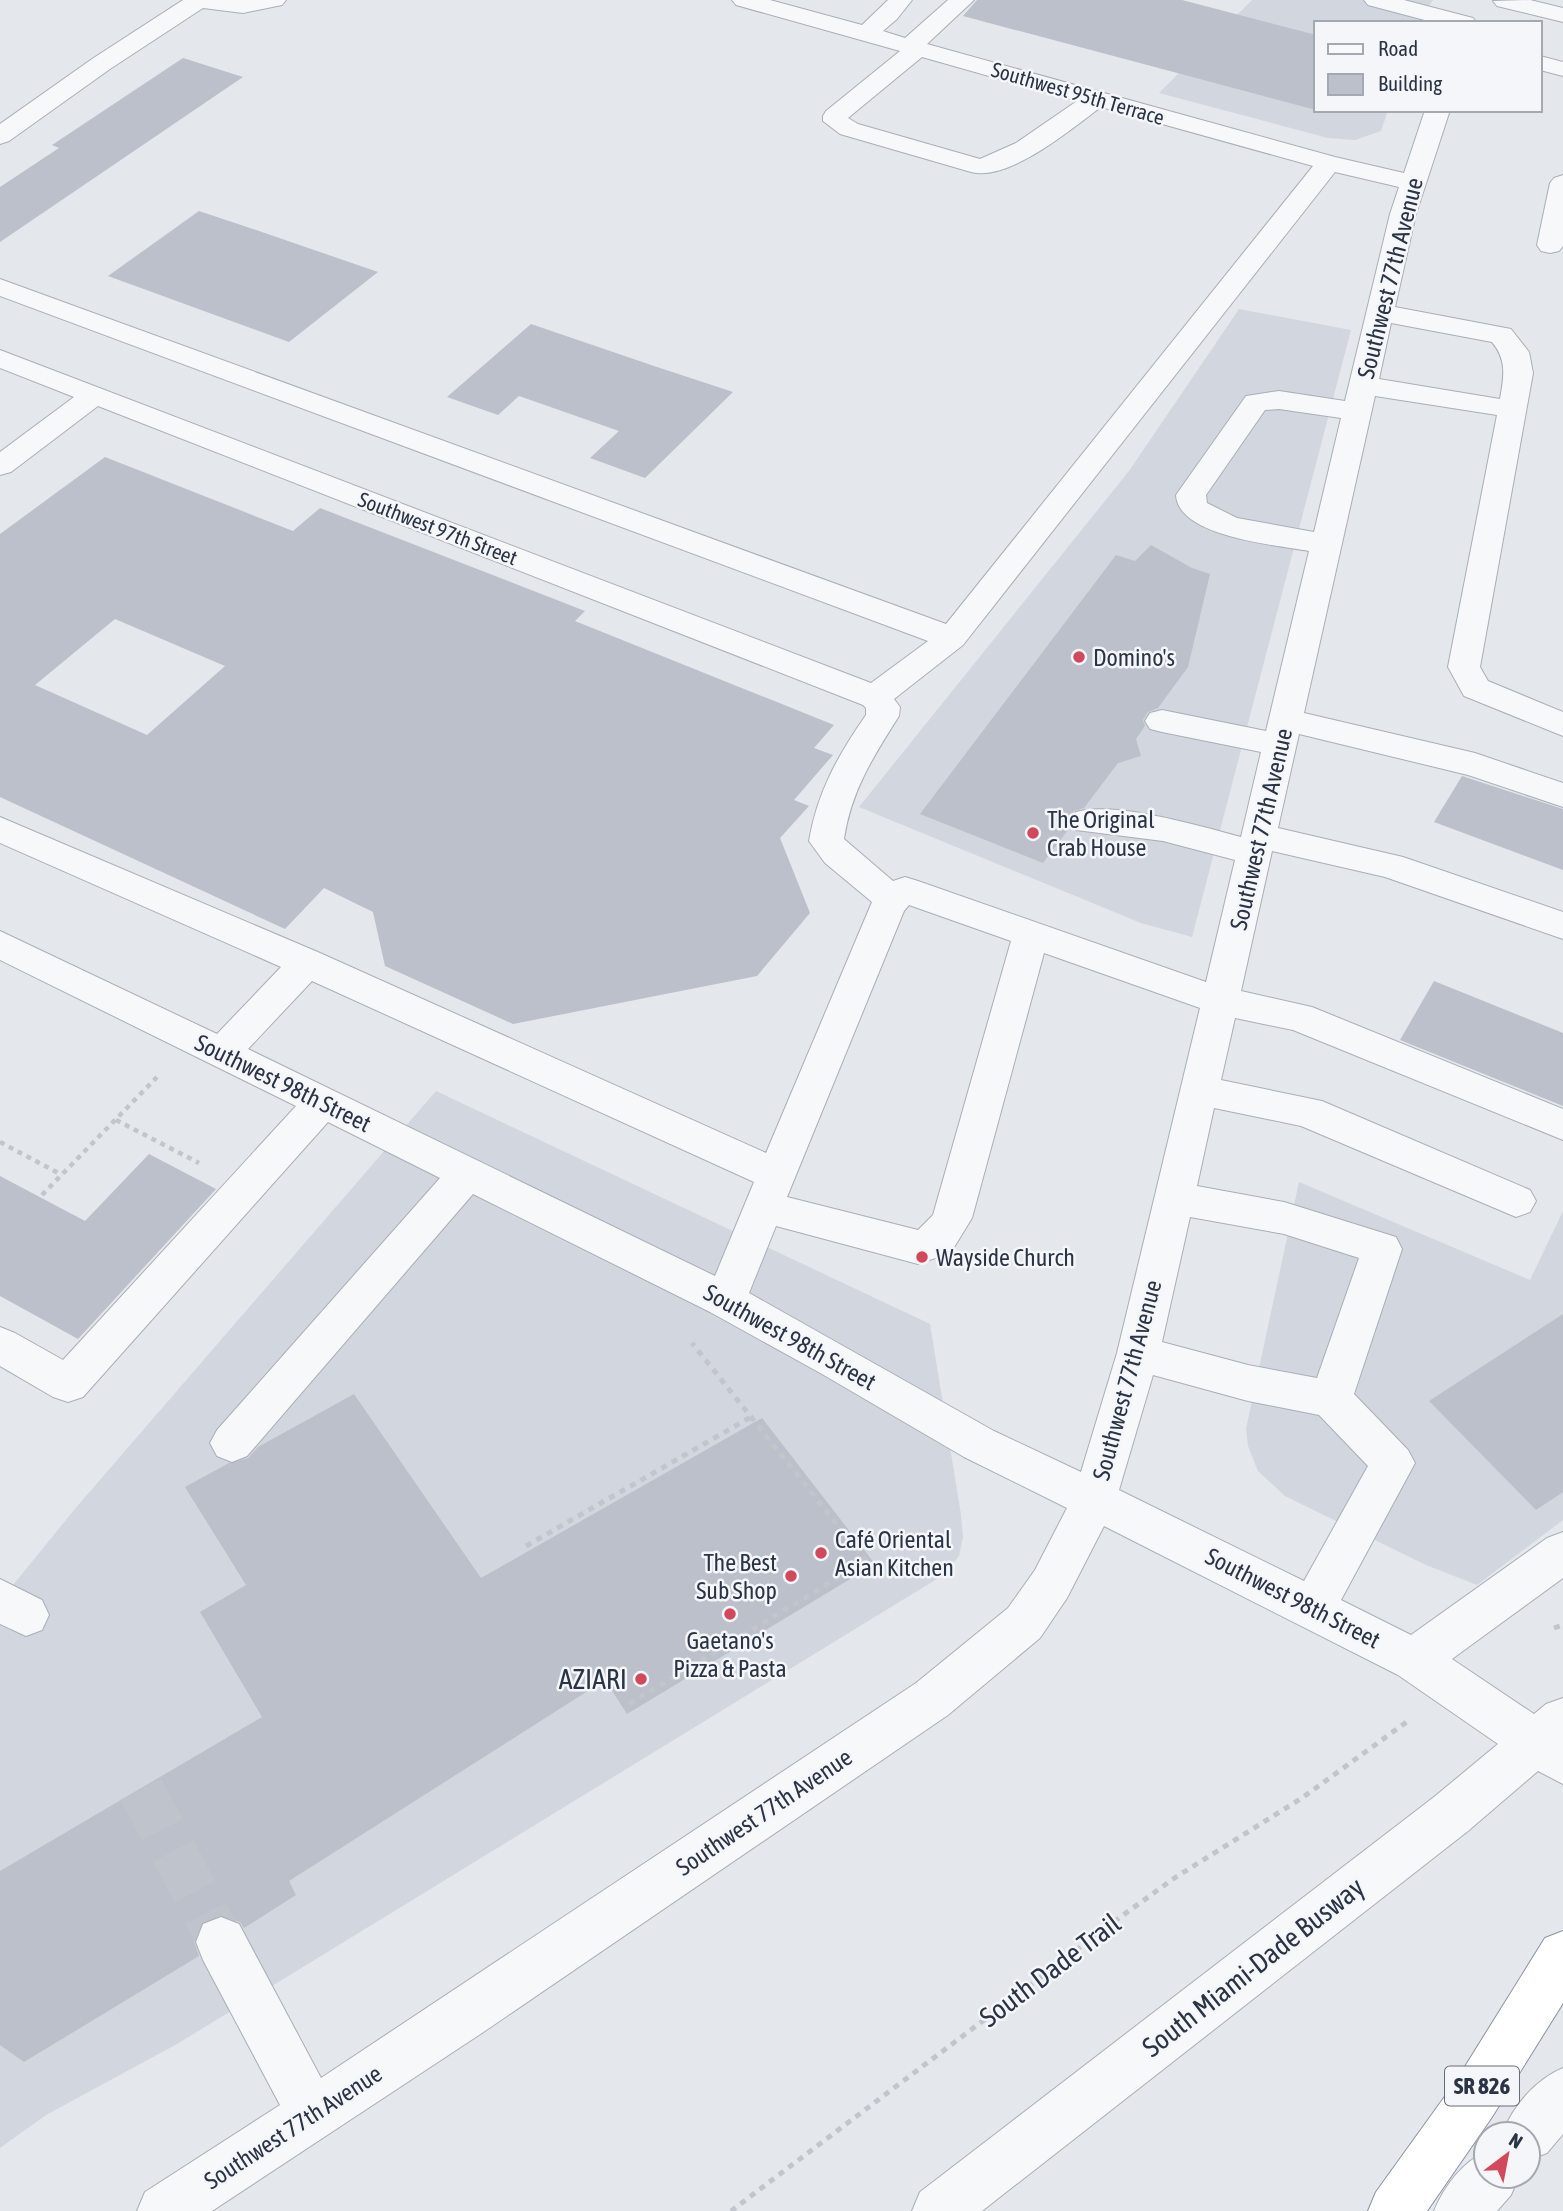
<svg xmlns="http://www.w3.org/2000/svg" width="1563" height="2211" viewBox="0 0 1563 2211" font-family="'Asap Condensed',sans-serif">
  <style>
    .built { fill: #d2d6de }
    .building { fill: #bbc0ca; fill-rule: evenodd }
    .lines { fill: none; stroke-linecap: round; stroke-linejoin: round }
    .minor-tunnel { stroke: #bfc3cb; stroke-width: 46; stroke-dasharray: 46 24; stroke-linecap: butt }
    .minor-casing { stroke: #a9aeb7; stroke-width: 2 }
    .highway-casing { stroke: #8b94a3; stroke-width: 2 }
    .path-far1 { stroke: #c2c5cb; stroke-width: 4.5; stroke-dasharray: 5 5; stroke-linecap: butt }
    .path { stroke: #c2c5cb; stroke-width: 5; stroke-dasharray: 6 6; stroke-linecap: butt }
    .minor { fill: #f7f8fa; fill-rule: evenodd }
    .highway { fill: #fff; fill-rule: evenodd }
    .poi-dot { fill: #d1495b; stroke: #f4f6f9; stroke-width: 2.5 }
    .labels { text-anchor: middle; dominant-baseline: central; stroke-width: 5; stroke-linejoin: round; paint-order: stroke }
    .far-street-label { font-size: 21px; fill: #2b3445; stroke: #f4f6f9 }
    .shield { fill: #f4f6f9; stroke: #676e7b; stroke-width: 2 }
    .shield-label { font-size: 23px; font-weight: bold; fill: #2b3445 }
    .street-label { font-size: 24px; fill: #2b3445; stroke: #f4f6f9 }
    .poi-label { font-size: 24px; fill: #2b3445; stroke: #f4f6f9; text-anchor: start }
    .near-poi-label { font-size: 28px; fill: #2b3445; stroke: #f4f6f9; text-anchor: end }
    .near-street-label { font-size: 28px; fill: #2b3445; stroke: #f4f6f9 }
  </style>
  <rect width="100%" height="100%" fill="#e4e7ec"/>
  <g class="built">
    <polygon points="1252,0 1433,0 1417,23 1316,23 1316,110 1388,110 1381,131 1355,140 1328,138 1159,93"/>
    <polygon points="1239,309 1351,330 1192,937 1141,923 859,807 1129,471"/>
    <polygon points="436,1091 930,1324 961,1515 963,1537 959,1556 945,1574 177,2044 46,2115 0,2148 0,1601 74,1510"/>
    <polygon points="1299,1182 1530,1280 1563,1211 1563,1520 1477,1585 1426,1565 1285,1496 1258,1471 1248,1446 1246,1429"/>
  </g>
  <g class="building">
    <polygon points="977,0 1182,0 1316,35 1316,110 963,16"/>
    <polygon points="183,58 243,77 0,242 0,187 59,148 52,145"/>
    <polygon points="199,211 259,231 378,272 289,342 108,276"/>
    <polygon points="531,324 654,366 733,392 645,478 590,458 619,431 519,396 498,415 447,397"/>
    <path d="M105 457 293 531 320 508 585 611 575 621 834 725 814 748 833 755 794 800 809 806 780 838 810 913 757 976 513 1024 385 966 373 912 324 888 285 929 0 797V534ZM115 619 225 666 147 735 35 685Z"/>
    <polygon points="1151,545 1192,568 1210,574 1188,667 1158,708 1148,712 1143,720 1145,726 1136,739 1141,756 1118,763 1084,808 1074,811 1069,820 1071,826 1043,863 920,814 1116,555 1135,561"/>
    <polygon points="1462,776 1563,809 1563,870 1434,822"/>
    <polygon points="1434,981 1563,1033 1563,1106 1400,1040"/>
    <polygon points="149,1154 216,1189 78,1339 0,1296 0,1176 85,1221"/>
    <polygon points="1563,1314 1563,1492 1536,1510 1429,1401"/>
    <polygon points="354,1394 481,1578 762,1418 875,1564 627,1714 605,1680 289,1881 296,1895 244,1928 240,1922 222,1915 202,1922 194,1941 199,1956 24,2062 0,2045 0,1871 262,1717 200,1612 246,1585 185,1487 229,1463 248,1458 258,1447"/>
  </g>
  <g class="lines">
    <polyline class="minor-tunnel" points="141,1789 221,1942"/>
    <defs>
      <g id="minor">
        <polygon points="183,0 286,0 282,5 243,13 203,8 110,69 9,141 0,144 0,124 92,59"/>
        <path d="M732 0H770L862 25 888 0H912L897 19 883 31 905 38 948 0H974L927 44 1335 157 1404 173 1425 110H1450L1416 214 1395 307 1511 329 1529 352 1533 373 1480 667 1488 681 1563 712V736L1464 696 1448 667 1497 415 1375 396 1304 713 1475 753 1563 783V807L1468 775 1299 734 1278 828 1403 857 1563 912V939L1385 877 1272 851 1241 991 1312 1007 1563 1109V1140L1293 1030 1235 1018 1221 1080 1322 1101 1530 1190 1536 1201 1530 1212 1516 1217 1301 1126 1214 1108 1197 1186 1284 1202 1396 1237 1402 1249 1354 1394 1408 1450 1415 1463 1341 1600 1411 1635 1547 1538 1563 1532V1578L1452 1659 1534 1714 1546 1704 1563 1698V1784L1538 1771 1468 1831 982 2211H912L920 2192 1434 1797 1498 1744 1398 1675 1104 1526 1067 1598 1040 1638 948 1715 482 2033 212 2211H137L145 2192 280 2105 203 1960 196 1942 203 1924 221 1917 239 1924 321 2078 916 1683 1008 1608 1035 1570 1067 1508 964 1457 822 1374 710 1312 473 1194 247 1456 232 1462 217 1456 210 1443 217 1430 440 1178 328 1122 83 1397 68 1402 53 1397 0 1366V1327L15 1333 63 1360 296 1106 0 960V931L217 1034 281 967 0 843V817L320 953 766 1153 872 902 825 863 809 841C817 793 838 755 866 715V708L863 705 98 406 11 472 0 475V452L74 397 0 368V350L871 683 928 641 0 296V279L946 624 1313 166 1101 107C1071 129 1009 182 971 172L840 134 823 121V116L826 111 900 51 736 5ZM922 57 1077 101 1016 143 980 159 858 124 848 118ZM1335 172 1399 187 1390 214 1345 401 1279 391 1246 396 1176 495C1178 537 1277 545 1309 551L1266 731 1162 710 1150 713 1145 721 1150 729 1162 732 1261 752 1241 837C1199 826 1116 801 1076 812L1071 821 1076 830 1163 841 1235 860 1206 982 918 881 905 877 893 881 844 839C851 791 873 757 899 716L900 707 894 699 963 645ZM1391 323 1492 342C1507 360 1504 376 1500 399L1379 379ZM1279 409 1341 418 1314 532 1237 518 1207 503 1206 495 1265 410ZM909 905 1011 941 933 1215 918 1230 787 1197 904 911ZM1044 953 1200 1008 1117 1353 1081 1472 994 1431 749 1293 776 1226 918 1264 944 1255 953 1249 972 1218ZM312 981 754 1182 715 1276 248 1049ZM1190 1217 1284 1234 1359 1258 1317 1378 1248 1365 1162 1342ZM1153 1375 1248 1401 1319 1415 1368 1466 1304 1581 1119 1490Z"/>
        <polygon points="1364,0 1404,0 1473,18 1477,23 1436,23 1368,5"/>
        <polygon points="1530,0 1563,8 1563,22 1497,6 1493,1"/>
        <polygon points="1540,56 1563,62 1563,76 1540,70"/>
        <polygon points="1563,175 1563,246 1559,251 1550,253 1541,251 1537,245 1550,183 1554,178"/>
        <polygon points="0,1579 42,1600 49,1615 42,1630 26,1636 0,1624"/>
        <path d="M1563 2068V2134L1547 2153 1528 2160V2134H1502C1513 2106 1535 2080 1563 2068Z"/>
        <path d="M1486 2152V2176H1519L1511 2195 1497 2211H1434C1444 2187 1462 2162 1486 2152Z"/>
      </g>
      <polygon id="highway" points="1563,1931 1563,2003 1492,2117 1427,2211 1368,2211 1376,2192 1456,2081 1545,1938"/>
    </defs>
    <use href="#minor" class="minor-casing"/>
    <use href="#highway" class="highway-casing"/>
    <g class="path-far1">
      <polyline points="116,1120 199,1163"/>
      <polyline points="0,1142 62,1175"/>
      <polyline points="42,1195 157,1077"/>
    </g>
    <g class="path">
      <polyline points="526,1546 751,1417"/>
      <polyline points="1554,1628 1563,1625"/>
      <polyline points="629,1704 866,1561 692,1343"/>
      <polyline points="731,2211 1119,1918 1176,1877 1302,1798 1408,1721"/>
    </g>
    <use href="#minor" class="minor"/>
    <use href="#highway" class="highway"/>
  </g>
  <g class="poi-dot">
    <circle cx="1079" cy="657" r="7"/>
    <circle cx="1033" cy="833" r="7"/>
    <circle cx="922" cy="1257" r="7"/>
    <circle cx="821" cy="1553" r="7"/>
    <circle cx="791" cy="1576" r="7"/>
    <circle cx="730" cy="1614" r="7"/>
    <circle cx="641" cy="1679" r="7"/>
  </g>
  <g class="labels">
    <g class="far-street-label">
      <text transform="translate(1078 93) rotate(16)">Southwest 95th Terrace</text>
      <text transform="translate(438 528) rotate(21)">Southwest 97th Street</text>
    </g>
    <rect class="shield" x="1445" y="2066.5" width="74" height="39" rx="5"/>
    <g class="shield-label">
      <text x="1482" y="2086">SR 826</text>
    </g>
    <g class="street-label">
      <text transform="translate(1390 278) rotate(-76)">Southwest 77th Avenue</text>
      <text transform="translate(1261 829) rotate(-77)">Southwest 77th Avenue</text>
      <text transform="translate(283 1083) rotate(26)">Southwest 98th Street</text>
      <text transform="translate(790 1337) rotate(29)">Southwest 98th Street</text>
      <text transform="translate(1127 1380) rotate(-75)">Southwest 77th Avenue</text>
      <text transform="translate(1293 1598) rotate(27)">Southwest 98th Street</text>
      <text transform="translate(764 1812) rotate(-34)">Southwest 77th Avenue</text>
      <text transform="translate(293 2127) rotate(-33)">Southwest 77th Avenue</text>
    </g>
    <g class="poi-label">
      <text x="1093" y="657">Domino's</text>
      <text x="1047" y="819">The Original<tspan x="1047" dy="28">Crab House</tspan></text>
      <text x="936" y="1257">Wayside Church</text>
      <text x="835" y="1539">Café Oriental<tspan x="835" dy="28">Asian Kitchen</tspan></text>
      <text x="777" y="1562" text-anchor="end">The Best<tspan x="777" dy="28">Sub Shop</tspan></text>
      <text x="730" y="1640" text-anchor="middle">Gaetano's<tspan x="730" dy="28">Pizza &amp; Pasta</tspan></text>
    </g>
    <g class="near-poi-label">
      <text x="627" y="1679">AZIARI</text>
    </g>
    <g class="near-street-label">
      <text transform="translate(1253 1967) rotate(-38)">South Miami-Dade Busway</text>
      <text transform="translate(1050 1970) rotate(-37)">South Dade Trail</text>
    </g>
  </g>
  <rect x="1314" y="21" width="228" height="91" fill="#f4f6f9" stroke="#a4a8b1" stroke-width="2"/>
  <rect x="1328" y="44" width="35" height="10" fill="#f7f8fa" stroke="#a4a8b1" stroke-width="2"/>
  <text x="1378" y="56" font-size="21" fill="#2b3445">Road</text>
  <rect x="1328" y="74" width="35" height="21" fill="#bbc0ca" stroke="#a4a8b1" stroke-width="2"/>
  <text x="1378" y="91" font-size="21" fill="#2b3445">Building</text>
  <g transform="translate(1507 2155) rotate(32)"><circle r="33" fill="#f4f6f9" stroke="#a4a8b1" stroke-width="2"/>
  <path d="M0-5L12 26L0 18L-12 26Z" fill="#d1495b"/>
  <text y="-10" font-size="19" font-weight="bold" text-anchor="middle" fill="#2b3445">N</text>
  </g>
</svg>
